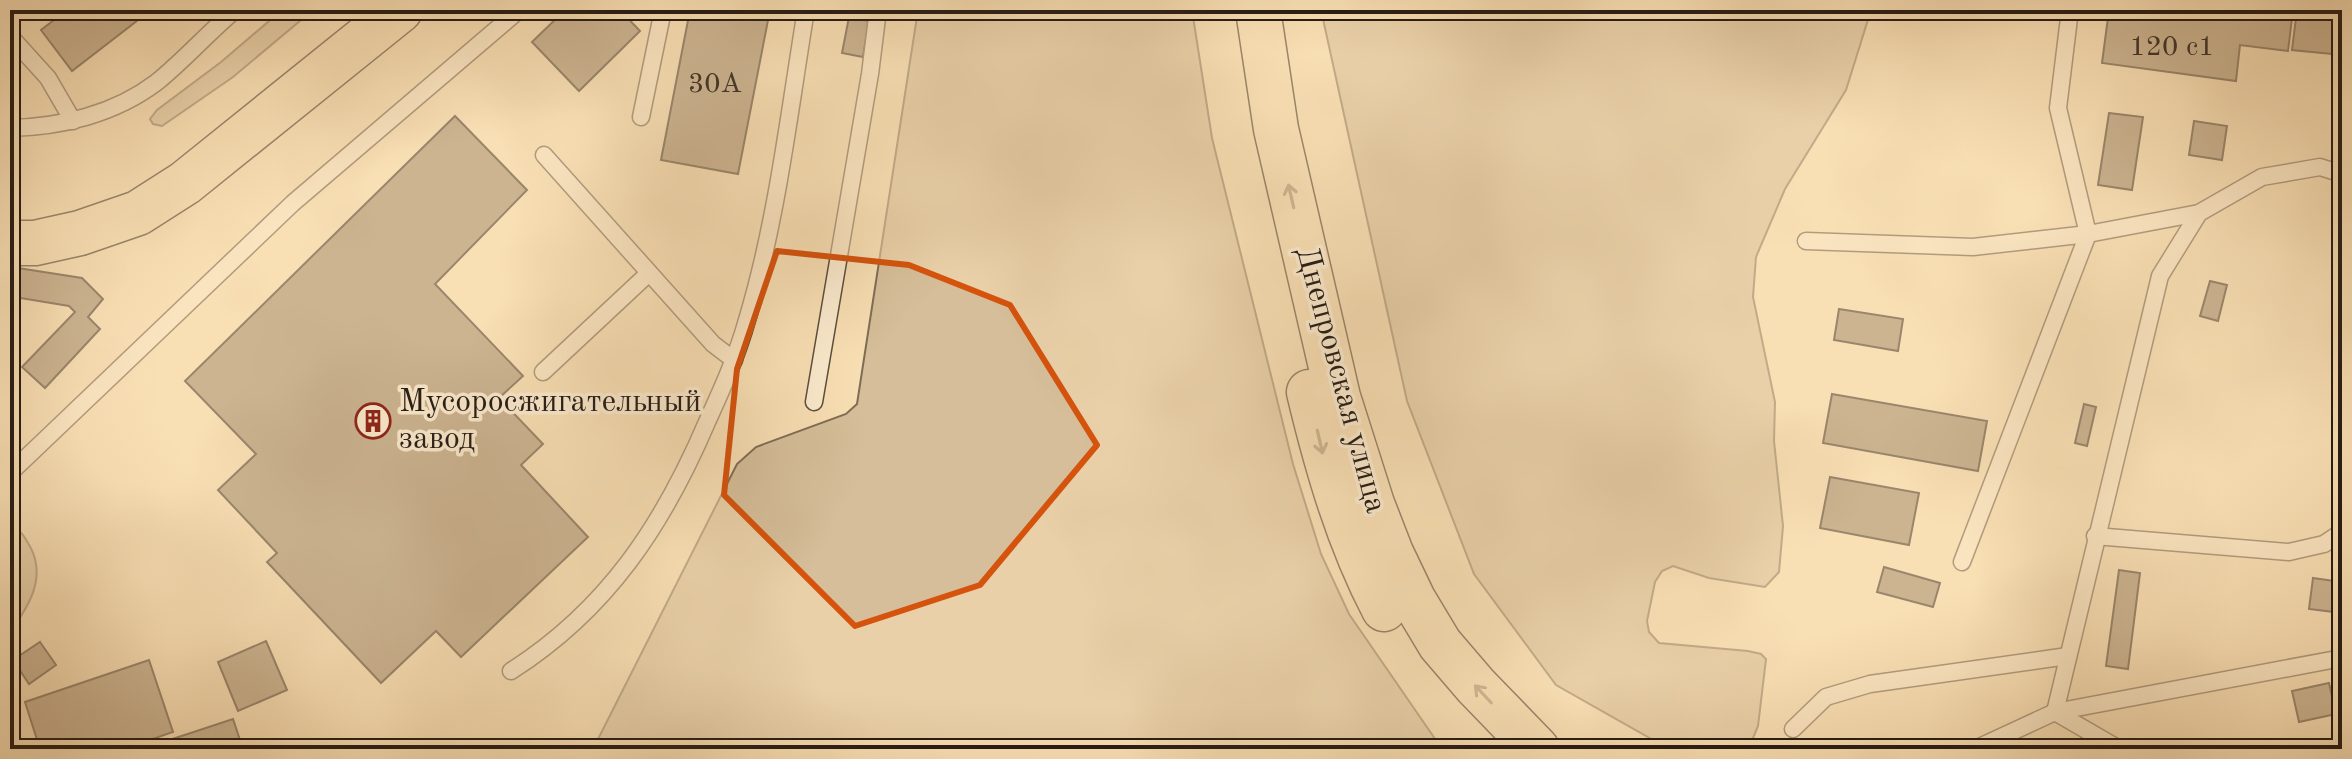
<svg xmlns="http://www.w3.org/2000/svg" width="2352" height="759" viewBox="0 0 2352 759" font-family="'Old Standard TT',serif">
  <style>
    .green { fill: #d5be99; stroke: #7e6d56; stroke-width: 2 }
    .building { fill: #948167; stroke: #261c14; stroke-width: 2 }
    .lines { fill: none; stroke-linecap: round; stroke-linejoin: round }
    .lane-casing { stroke: #5b4d3c; stroke-width: 19 }
    .primary-casing { stroke: #261c14; stroke-width: 47 }
    .lane { stroke: #fbeace; stroke-width: 16 }
    .primary { stroke: #f9dfb4; stroke-width: 44 }
    .oneway { stroke: #9a876c }
    .marked { fill: none; stroke: #d5530d; stroke-width: 6; stroke-linejoin: round }
    .labels { text-anchor: middle; dominant-baseline: central; stroke-width: 7; stroke-linejoin: round; paint-order: stroke }
    .number-label { font-size: 28px; fill: #423529 }
    .street-label { font-size: 32px; fill: #261c14; stroke: #fbeace }
    .poi-label { font-size: 32px; fill: #261c14; stroke: #fbeace; text-anchor: start }
  </style>
  <rect width="100%" height="100%" fill="#f9dfb4"/>
  <filter id="stains"><feTurbulence type="fractalNoise" baseFrequency=".0025" numOctaves="4"/><feColorMatrix values="0 0 0 0 .2 0 0 0 0 .09 0 0 0 0 .02 0 0 0 .5 -.17"/></filter>
  <radialGradient id="worn" r=".72"><stop offset=".6" stop-color="#630" stop-opacity="0"/><stop offset="1" stop-color="#630" stop-opacity=".3"/></radialGradient>
  <g class="green">
    <polygon points="282,10 313,10 233,77 162,126 153,124 150,119 157,110 221,62"/>
    <polygon points="918,10 1192,10 1212,138 1293,464 1321,554 1349,614 1442,749 593,749 737,464 756,447 846,414 857,404"/>
    <polygon points="1321,10 1871,10 1846,90 1785,189 1756,257 1753,297 1775,402 1774,441 1783,526 1779,572 1765,587 1709,578 1673,566 1662,571 1655,582 1647,621 1649,632 1659,643 1748,651 1761,654 1766,659 1758,726 1749,748 1695,749 1655,741 1556,685 1474,574 1407,401"/>
    <path d="M10 527C20 530 23 534 28 543 48 575 30 605 10 632Z"/>
    <polygon points="2342,740 2342,749 2274,749 2277,747"/>
  </g>
  <g class="building">
    <polygon points="67,10 151,10 72,71 41,30"/>
    <polygon points="565,10 620,10 640,31 579,91 532,42"/>
    <polygon points="690,10 770,10 738,174 661,160"/>
    <polygon points="2109,10 2293,10 2288,51 2240,45 2236,81 2102,63"/>
    <polygon points="2297,10 2342,10 2342,55 2292,50"/>
    <polygon points="849,17 869,21 863,57 842,53"/>
    <polygon points="2109,113 2143,117 2132,190 2098,185"/>
    <polygon points="455,116 527,190 435,284 523,376 499,398 543,444 521,465 588,537 461,657 436,631 381,683 267,562 277,553 218,490 256,454 185,381"/>
    <polygon points="2194,121 2227,126 2222,160 2189,155"/>
    <polygon points="18,268 82,278 103,299 88,317 100,329 45,388 22,367 75,312 69,306 14,297"/>
    <polygon points="2210,281 2227,285 2218,321 2200,316"/>
    <polygon points="1839,309 1903,319 1898,351 1834,340"/>
    <polygon points="1832,394 1987,421 1978,471 1823,443"/>
    <polygon points="2084,404 2096,407 2087,446 2075,443"/>
    <polygon points="1830,477 1919,493 1909,545 1820,528"/>
    <polygon points="1884,567 1940,583 1933,607 1877,592"/>
    <polygon points="2119,570 2140,573 2128,669 2106,666"/>
    <polygon points="2313,578 2342,582 2342,613 2309,609"/>
    <polygon points="266,641 287,690 238,711 218,662"/>
    <polygon points="40,642 56,665 29,684 13,660"/>
    <polygon points="149,660 173,732 124,749 40,749 25,702"/>
    <polygon points="2329,683 2336,714 2299,722 2292,691"/>
    <polygon points="233,719 243,749 142,749"/>
  </g>
  <g class="lines">
    <defs>
      <g id="lane">
        <polyline points="10,36 48,78 73,121"/>
        <polyline points="641,117 663,10"/>
        <path d="M10 128C61 127 115 114 157 82 184 60 208 33 235 10"/>
        <polyline points="544,155 713,344 734,360"/>
        <polyline points="2342,174 2320,167 2262,177 2199,213 2160,276 2055,712 2342,658"/>
        <polyline points="1806,241 1973,247 2088,234 2199,213"/>
        <polyline points="543,372 649,273"/>
        <polyline points="814,402 870,74 878,10"/>
        <polyline points="10,473 293,203 519,10"/>
        <polyline points="2095,536 2289,552 2324,544 2342,532"/>
        <polyline points="1962,562 2088,234 2058,108 2070,10"/>
        <path d="M511 671C607 610 663 525 707 422 722 389 737 356 747 320 777 220 789 113 806 10"/>
        <polyline points="1793,729 1826,697 1870,684 2068,656"/>
        <polyline points="1975,749 2055,712 2119,749"/>
      </g>
      <g id="primary">
        <polyline points="1258,10 1276,129 1338,397 1372,504 1391,553 1413,599 1440,644 1476,686 1537,749"/>
        <polyline points="10,243 35,243 80,233 138,213 185,183 400,10"/>
        <path d="M1309 392C1327 467 1348 540 1384 609"/>
      </g>
    </defs>
    <use href="#lane" class="lane-casing"/>
    <use href="#primary" class="primary-casing"/>
    <use href="#lane" class="lane"/>
    <use href="#primary" class="primary"/>
  </g>
  <defs><path id="oneway-shaft" d="M-6 0H5M1.5-3L5.5 0L1.5 3" fill="none" stroke-width="1.6" stroke-linecap="round" stroke-linejoin="round" transform="scale(2)"/></defs>
  <g class="oneway">
    <use href="#oneway-shaft" transform="translate(1291 196) rotate(-103)"/>
    <use href="#oneway-shaft" transform="translate(1320 442) rotate(77)"/>
    <use href="#oneway-shaft" transform="translate(1483 694) rotate(-133)"/>
  </g>
  <path d="M0 0H2352V759H0ZM777 251 909 265 1010 305 1097 445 980 585 855 626 724 495 737 369Z" fill="#f9dfb4" fill-opacity=".55" fill-rule="evenodd"/>
  <path class="marked" d="M777 251 909 265 1010 305 1097 445 980 585 855 626 724 495 737 369Z"/>
  <defs>
    <symbol id="building-ring" viewBox="-11 -11 22 22"><circle r="9.5" fill="#fbeace" stroke="#8f2418" stroke-width="1.5"/><path d="M-4-6H4V6H1V3H-1V6H-4ZM-2.5-4.3h1.7v1.8h-1.7ZM.8-4.3h1.7v1.8H.8ZM-2.5-1h1.7V.8h-1.7ZM.8-1h1.7V.8H.8Z" fill="#8f2418"/></symbol>
  </defs>
  <g fill-rule="evenodd">
    <use href="#building-ring" x="353" y="401" width="40" height="40"/>
  </g>
  <g class="labels">
    <g class="number-label">
      <text x="2172" y="48">120 с1</text>
      <text x="715" y="85">30А</text>
    </g>
    <g class="street-label">
      <text transform="translate(1340 380) rotate(75)">Днепровская улица</text>
    </g>
    <g class="poi-label">
      <text x="399" y="403">Мусоросжигательный<tspan x="399" dy="37">завод</tspan></text>
    </g>
  </g>
  <rect width="2352" height="759" fill="none" stroke="#f9dfb4" stroke-width="40"/>
  <rect x="12" y="12" width="2328" height="735" fill="none" stroke="#261c14" stroke-width="4"/>
  <rect x="20" y="20" width="2312" height="719" fill="none" stroke="#261c14" stroke-width="2"/>
  <rect width="100%" height="100%" filter="url(#stains)"/>
  <rect width="100%" height="100%" fill="url(#worn)"/>
</svg>
